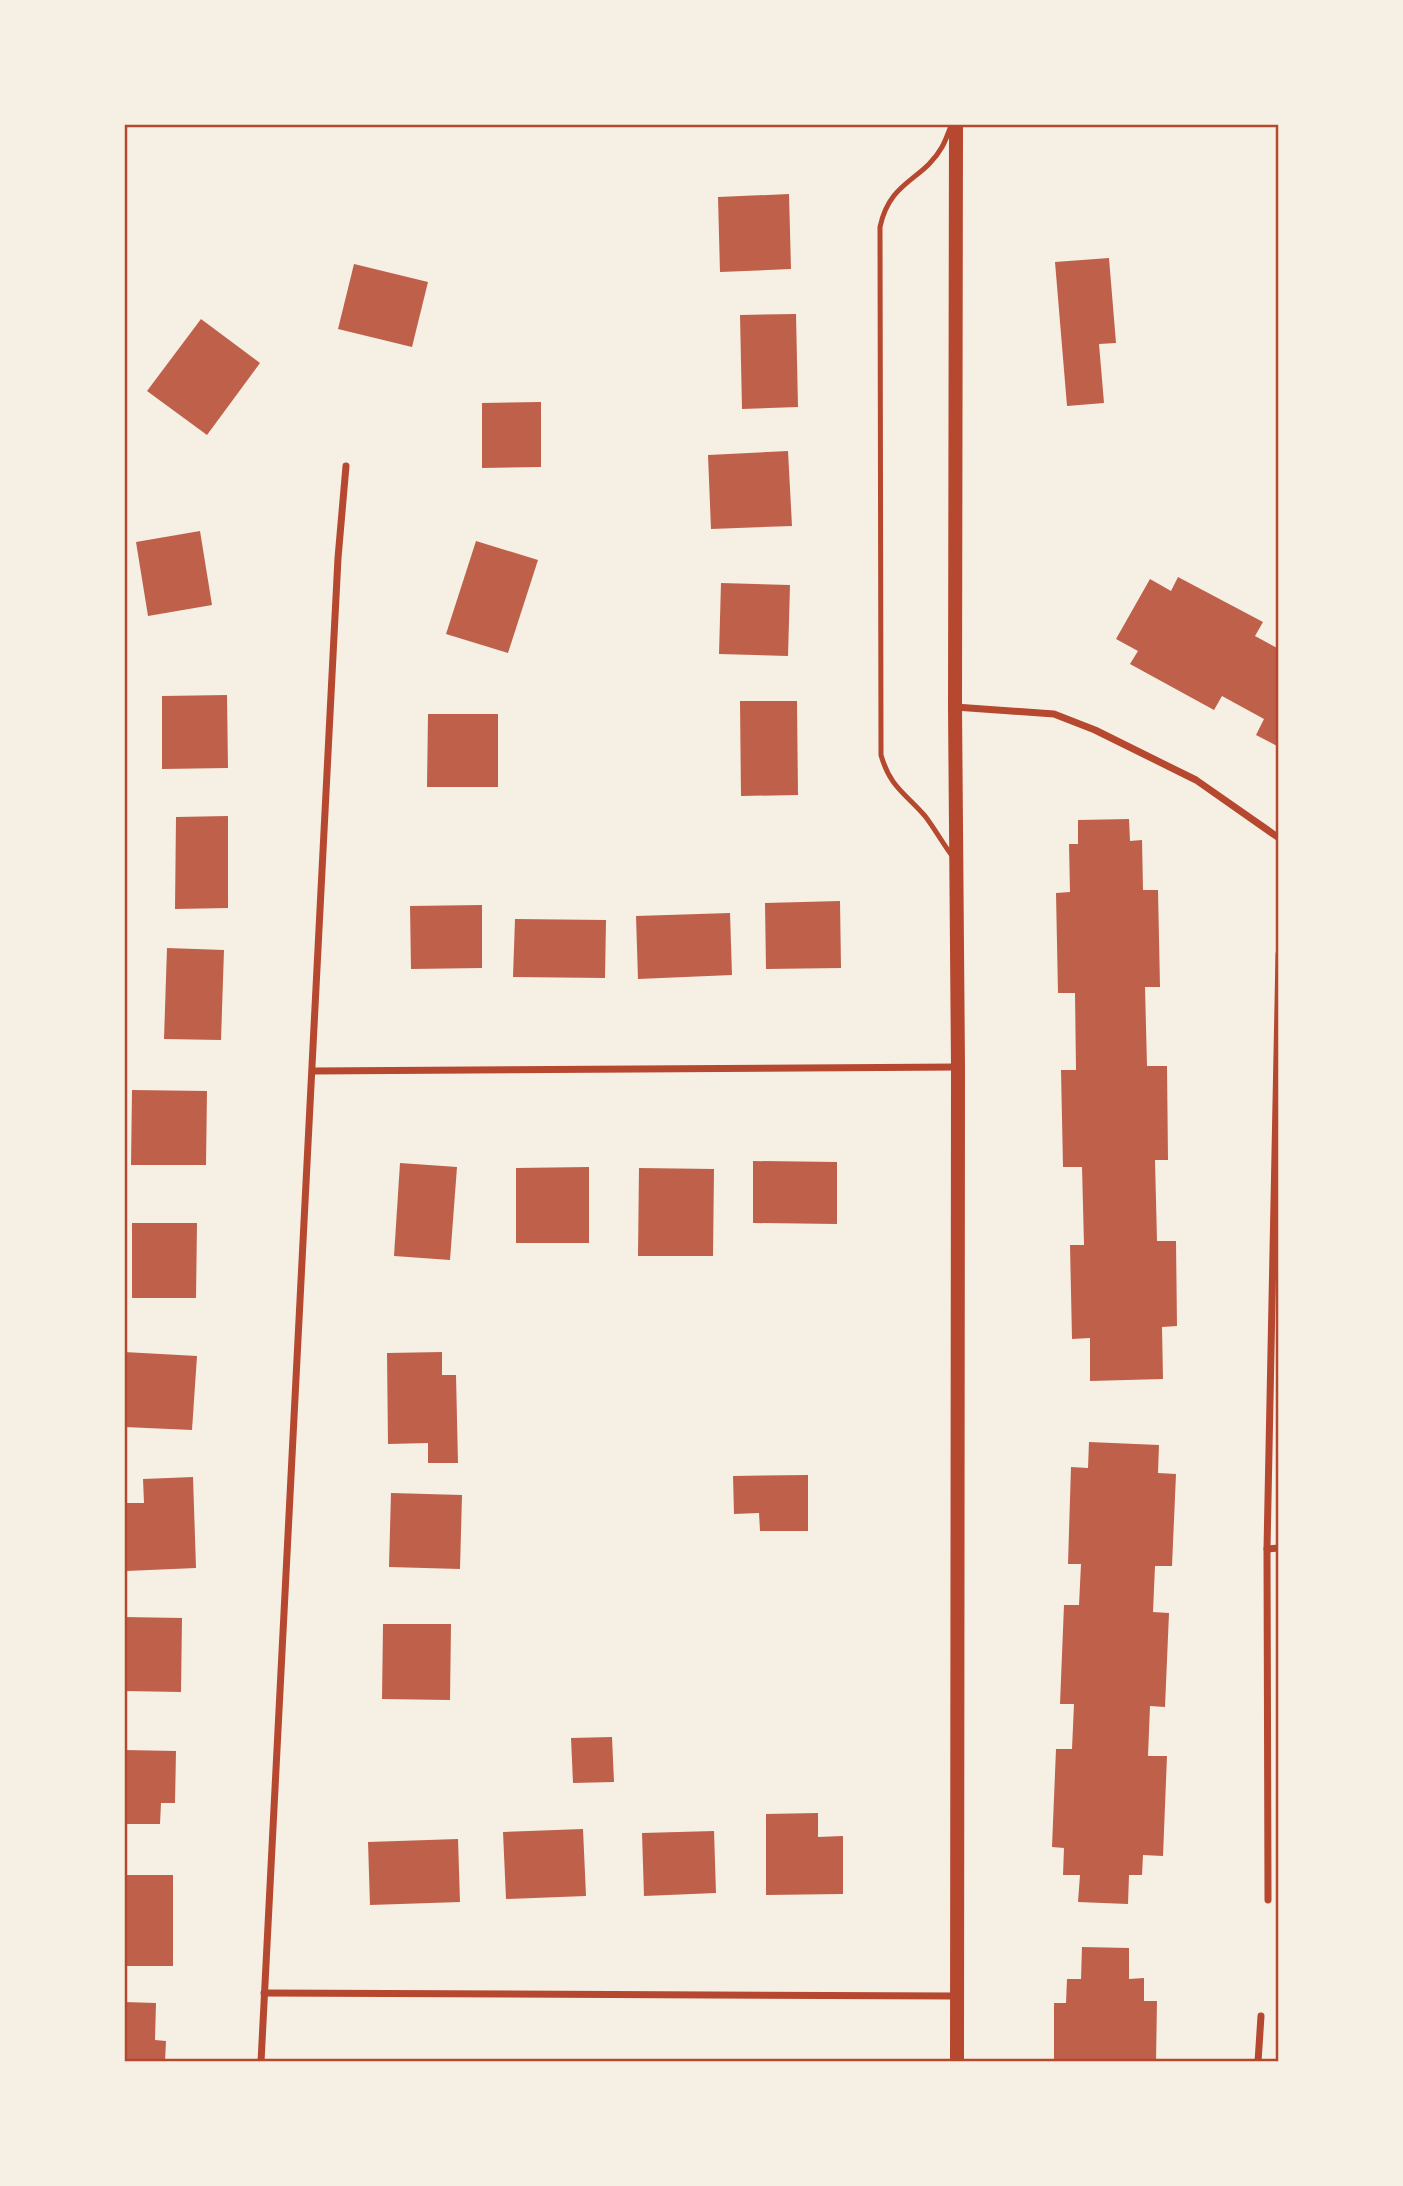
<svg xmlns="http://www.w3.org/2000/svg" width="1403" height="2186" viewBox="0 0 1403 2186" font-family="Jost,sans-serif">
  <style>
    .building { fill: #bf614a }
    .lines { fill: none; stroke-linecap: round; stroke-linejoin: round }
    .service { stroke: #b5482f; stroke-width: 5 }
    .minor { stroke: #b5482f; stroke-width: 7 }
    .secondary { stroke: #b5482f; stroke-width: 14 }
    .neatline { fill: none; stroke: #b5482f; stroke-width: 2.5 }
  </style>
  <rect width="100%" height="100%" fill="#f6efe4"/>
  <g class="building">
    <polygon points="789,194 791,269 720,272 718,197"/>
    <polygon points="1109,258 1116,343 1099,344 1104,403 1067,406 1055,262"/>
    <polygon points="354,264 428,282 412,347 338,329"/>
    <polygon points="796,314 798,407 742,409 740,315"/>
    <polygon points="201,319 260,363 207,435 147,391"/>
    <polygon points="541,402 541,467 482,468 482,403"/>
    <polygon points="788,451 792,526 711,529 708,455"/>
    <polygon points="200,531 212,605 148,616 136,542"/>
    <polygon points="476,541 538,560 508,653 446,634"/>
    <polygon points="1178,577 1263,622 1255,636 1279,649 1279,747 1256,735 1264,719 1222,696 1214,710 1130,664 1138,651 1116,639 1150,579 1171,591"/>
    <polygon points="721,583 790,585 788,656 719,654"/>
    <polygon points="227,695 228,768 162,769 162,696"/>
    <polygon points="740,701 797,701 798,795 741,796"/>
    <polygon points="428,714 498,714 498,787 427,787"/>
    <polygon points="228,816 228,908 175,909 176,817"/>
    <polygon points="1129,819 1130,841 1142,840 1143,890 1158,890 1160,987 1145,987 1147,1066 1167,1066 1168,1160 1155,1160 1157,1241 1176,1241 1177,1326 1162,1327 1163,1379 1090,1381 1090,1338 1072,1339 1070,1245 1084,1245 1082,1167 1063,1167 1061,1070 1076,1070 1075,993 1058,993 1056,893 1070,892 1069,844 1078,844 1078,820"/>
    <polygon points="840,901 841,968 766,969 765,903"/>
    <polygon points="482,905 482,968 411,969 410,906"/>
    <polygon points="730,913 732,975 638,979 636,916"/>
    <polygon points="515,919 606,920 605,978 513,977"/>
    <polygon points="167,948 224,950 221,1040 164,1039"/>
    <polygon points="132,1090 207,1091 206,1165 131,1165"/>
    <polygon points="753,1161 837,1162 837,1224 753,1223"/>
    <polygon points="400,1163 457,1167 450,1260 394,1256"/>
    <polygon points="589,1167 589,1243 516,1243 516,1168"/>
    <polygon points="639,1168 714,1169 713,1256 638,1256"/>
    <polygon points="132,1223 197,1223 196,1298 132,1298"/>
    <polygon points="124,1352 197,1356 192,1430 124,1427"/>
    <polygon points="442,1352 442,1375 456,1375 458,1463 428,1463 428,1443 388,1444 387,1353"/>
    <polygon points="1089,1442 1159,1445 1158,1473 1176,1474 1172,1566 1155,1566 1153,1612 1169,1613 1165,1707 1150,1706 1148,1756 1167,1756 1163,1856 1143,1855 1142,1875 1129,1875 1128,1904 1078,1902 1080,1875 1063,1875 1064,1848 1052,1847 1056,1749 1072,1749 1074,1704 1060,1704 1064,1605 1079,1605 1081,1564 1068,1564 1071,1467 1088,1468"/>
    <polygon points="808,1475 808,1531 760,1531 759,1513 734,1514 733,1476"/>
    <polygon points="193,1477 196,1568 126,1571 124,1503 144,1503 143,1479"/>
    <polygon points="391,1493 462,1495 460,1569 389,1567"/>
    <polygon points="124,1617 182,1618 181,1692 124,1691"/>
    <polygon points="383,1624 451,1624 450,1700 382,1699"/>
    <polygon points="612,1737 614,1782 573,1783 571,1738"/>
    <polygon points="124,1750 176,1751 175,1803 161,1803 160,1824 124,1824"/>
    <polygon points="818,1813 818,1837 843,1836 843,1894 766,1895 766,1814"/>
    <polygon points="583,1829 586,1896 506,1899 503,1832"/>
    <polygon points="714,1831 716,1893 644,1896 642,1833"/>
    <polygon points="458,1839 460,1902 370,1905 368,1842"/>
    <rect x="124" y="1875" width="49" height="91"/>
    <polygon points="1082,1947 1129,1948 1129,1979 1144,1978 1144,2001 1157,2001 1156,2062 1054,2062 1054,2003 1066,2003 1067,1979 1081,1979"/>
    <polygon points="124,2002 156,2003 155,2040 166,2041 165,2062 124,2062"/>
  </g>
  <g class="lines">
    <path class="service" d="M951 126C948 133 946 140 942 147 923 181 890 180 880 227L881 755C890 787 905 793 925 816 935 829 943 844 953 857"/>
    <g class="minor">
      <polyline points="955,707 1054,714 1095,730 1196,780 1279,838"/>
      <polyline points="313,1071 958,1067"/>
      <polyline points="1267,1549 1279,1548"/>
      <polyline points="1268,1900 1267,1549 1279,954"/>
      <polyline points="264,1993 956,1996"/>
      <polyline points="261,2062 338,558 346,466"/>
      <polyline points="1258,2062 1261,2016"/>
    </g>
    <polyline class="secondary" points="956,124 955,707 958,1067 957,2062"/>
  </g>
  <rect width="1403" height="2186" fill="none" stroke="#f6efe4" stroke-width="252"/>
  <rect x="126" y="126" width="1151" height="1934" class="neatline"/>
</svg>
